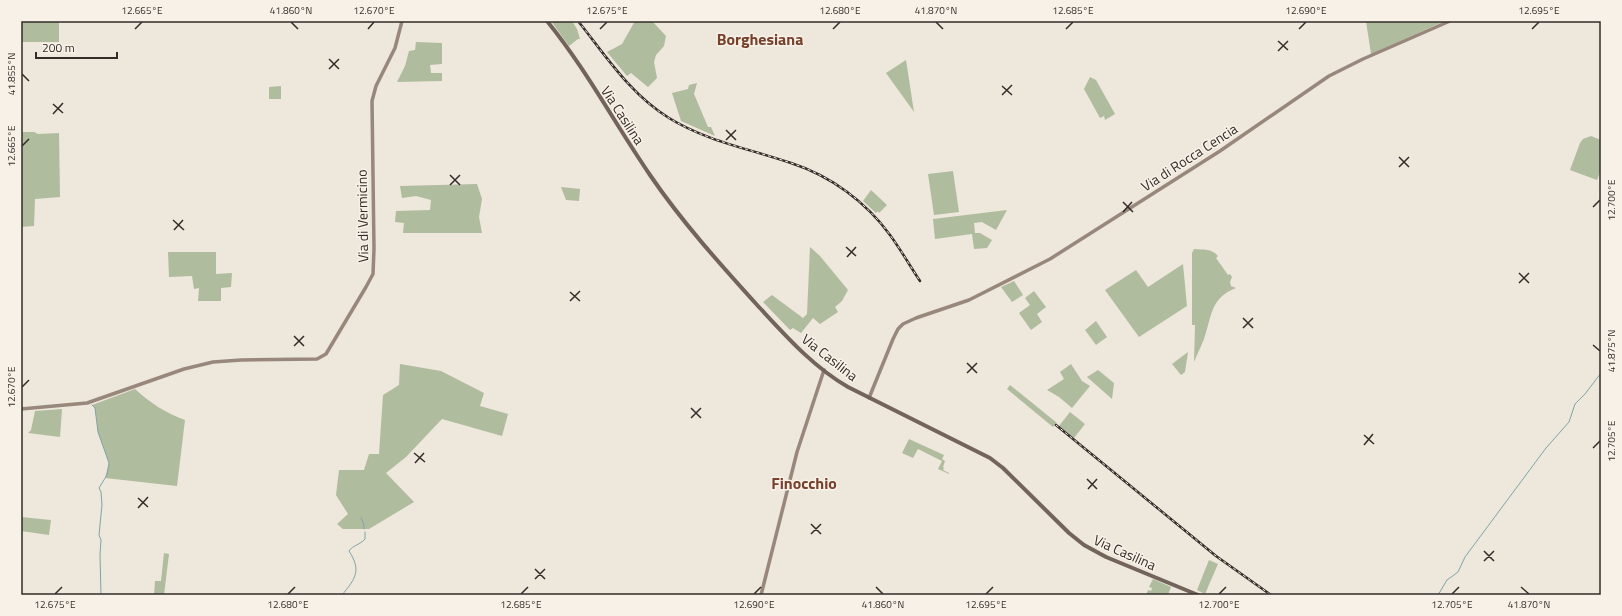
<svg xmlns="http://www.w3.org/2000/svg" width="1622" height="616" viewBox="0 0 1622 616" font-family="'Titillium Web',sans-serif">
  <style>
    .green { fill: #b0bc9e }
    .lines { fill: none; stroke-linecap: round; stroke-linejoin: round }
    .stream { stroke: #7fa4a8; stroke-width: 1 }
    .secondary { stroke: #98877b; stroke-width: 3.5 }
    .primary { stroke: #73645b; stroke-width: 4 }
    .rail-casing { stroke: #332c28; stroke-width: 2.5 }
    .rail { stroke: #f7f1e8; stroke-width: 1; stroke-dasharray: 3; stroke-linecap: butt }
    .ticks { fill: none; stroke: #332c28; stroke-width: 1.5 }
    .labels { text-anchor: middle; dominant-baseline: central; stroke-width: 3; stroke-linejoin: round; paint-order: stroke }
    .street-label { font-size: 14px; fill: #332c28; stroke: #f7f1e8 }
    .quarter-label { font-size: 16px; font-weight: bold; fill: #78412b; stroke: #f7f1e8 }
    .neatline { fill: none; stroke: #332c28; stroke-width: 1.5 }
    .ticks-label { font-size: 10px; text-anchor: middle; fill: #332c28 }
  </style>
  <rect width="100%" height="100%" fill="#eee7dc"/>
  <g class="green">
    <rect x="21" y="21" width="38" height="21"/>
    <polygon points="551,21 572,21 577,29 580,39 578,39 569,46"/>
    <polygon points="635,21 652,21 666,36 664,46 656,55 654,62 657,78 648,87 631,73 627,76 607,52 622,44"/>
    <polygon points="1366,21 1445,21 1371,54"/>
    <polygon points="416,42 442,43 442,64 430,65 431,73 442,73 442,81 397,82 405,66 409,51 415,50"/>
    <polygon points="906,60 914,112 886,73"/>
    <polygon points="1090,77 1096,80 1115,114 1105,120 1104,116 1100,118 1084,89"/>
    <polygon points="697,83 694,94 708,127 711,127 715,136 681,121 672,93 688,89 689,85"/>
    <polygon points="281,86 281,99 269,99 269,87"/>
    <polygon points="21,132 34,132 38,134 59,133 60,197 35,199 34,226 21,227"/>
    <polygon points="1591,136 1601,140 1601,170 1597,180 1570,170 1580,143 1583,139"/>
    <polygon points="953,171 959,212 934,215 928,174"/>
    <polygon points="477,184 482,199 479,217 482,233 403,233 404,223 395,222 396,211 430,210 431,200 416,196 402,198 400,186"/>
    <polygon points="561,187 580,189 579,201 566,200"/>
    <polygon points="871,190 887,205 879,213 878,211 876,213 863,201"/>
    <polygon points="1007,210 996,230 982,222 974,223 975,233 980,233 992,240 987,248 974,249 972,234 935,239 933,219"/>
    <polygon points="810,247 820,256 848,290 842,301 835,307 838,312 820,324 813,318 801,333 793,328 790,330 763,302 772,295 803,318 807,314"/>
    <path d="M1194 249C1204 250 1211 248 1218 256L1216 258 1228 275 1230 274 1232 277 1230 282 1231 286 1236 288C1210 298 1212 316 1204 339 1201 347 1197 354 1194 362L1195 325H1192V253Z"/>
    <polygon points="168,252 216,252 216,274 232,273 231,287 221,288 221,301 198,301 199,288 194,289 192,276 169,277"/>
    <polygon points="1183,264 1187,306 1139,337 1105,290 1136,270 1148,287"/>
    <polygon points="1014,281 1023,295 1012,302 1001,287"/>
    <polygon points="1034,291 1046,307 1037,314 1042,322 1031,330 1019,313 1030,305 1025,298"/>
    <polygon points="1096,321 1107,337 1096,345 1085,330"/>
    <polygon points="1188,352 1185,372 1181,375 1172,364"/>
    <polygon points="400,364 441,371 484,393 480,406 508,414 502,436 442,419 406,457 386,473 414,502 369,529 343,529 337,524 348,514 336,495 339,470 364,470 369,454 379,454 383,395 399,385"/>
    <polygon points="1071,364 1082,381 1090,386 1072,408 1059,397 1047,390 1064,379 1060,372"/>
    <polygon points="1098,370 1114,383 1112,399 1087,377"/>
    <polygon points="1010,385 1057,423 1053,427 1007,389"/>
    <path d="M135 389C150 403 166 413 185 420L177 486 105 478 109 463 98 432 95 408 92 405Z"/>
    <polygon points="62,409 60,437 28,433 31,430 35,411"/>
    <polygon points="1070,412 1085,424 1074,438 1059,426"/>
    <polygon points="909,439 944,455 942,459 945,461 943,467 944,468 943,470 949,473 949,474 938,469 942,461 918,449 913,458 902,453"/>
    <polygon points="21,517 51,520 49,535 21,531"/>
    <polygon points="164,553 169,554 164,595 154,595 155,581 161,581"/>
    <polygon points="1209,560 1218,564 1205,594 1197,590"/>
    <polygon points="1153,579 1171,587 1168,595 1146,595 1148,590 1151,591 1152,588 1149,587"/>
  </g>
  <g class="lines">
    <g class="stream">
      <polyline points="92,405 95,408 98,432 109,463 107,475 99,488 101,492 102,505 99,535 101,540 100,554 101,595"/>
      <polyline points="361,518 364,525 364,529"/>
      <path d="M342 595C355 579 362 571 349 551 353 545 360 545 365 539V532"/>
      <polyline points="1438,595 1447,580 1458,572 1465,557 1546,448 1569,422 1575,404 1585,394 1601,373"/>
    </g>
    <g class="secondary">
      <polyline points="869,398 893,339 898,329 903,324 916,318 969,300 1050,259 1220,151 1329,76 1363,59 1450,21"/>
      <polyline points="21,409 87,403 184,369 213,362 241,360 317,359 326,354 366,287 373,274 374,249 372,101 376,86 395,48 402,21"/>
      <polyline points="761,595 797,452 824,370"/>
    </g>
    <path class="primary" d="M547 21C586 69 615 124 650 175 682 222 720 264 758 306 785 335 813 367 848 387L990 458 1003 468 1069 533 1084 545 1106 557 1198 595"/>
    <defs>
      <g id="rail">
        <path d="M578 21C606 56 630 94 669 118 706 141 750 149 791 163 831 176 866 202 890 235 901 250 910 266 920 281"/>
        <polyline points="1056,425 1216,556 1271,595"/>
      </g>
    </defs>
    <use href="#rail" class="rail-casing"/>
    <use href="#rail" class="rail"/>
  </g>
  <path class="ticks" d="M291 22 298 29M936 22 943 29M135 29 142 22M368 29 374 22M600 29 607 22M833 29 840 22M1066 29 1073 22M1299 29 1306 22M1532 29 1539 22M1278 41 1288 50M1278 51 1288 41M329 59 339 69M329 69 339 59M22 74 29 81M1002 86 1012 95M1002 95 1012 85M53 104 63 113M53 114 63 103M726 130 736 140M726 140 736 130M22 146 29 139M1399 157 1409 167M1399 167 1409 157M450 175 460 185M450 185 460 175M1123 202 1133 212M1593 207 1600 200M1123 212 1132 202M173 220 184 230M174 230 183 220M846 247 856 256M847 257 856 247M1519 273 1529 283M1519 283 1529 273M570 292 580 301M570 301 580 291M1243 318 1253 328M1243 328 1253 318M294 336 304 346M1593 345 1600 351M294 346 304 336M967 363 977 373M967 373 977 363M22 387 29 380M691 408 701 418M691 418 701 408M1364 435 1374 444M1364 445 1373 434M1593 448 1600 441M414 453 425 462M415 463 424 453M1087 479 1097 489M1088 489 1097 479M138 498 148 507M138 508 148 497M811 524 821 534M811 534 821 524M1484 551 1494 561M1484 561 1494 551M535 569 545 579M535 579 545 569M876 587 883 594M1521 587 1529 594M55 594 62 587M288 594 295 587M521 594 528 587M754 594 761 587M986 594 993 587M1219 594 1226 587M1452 594 1459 587"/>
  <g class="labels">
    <g class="street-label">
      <text transform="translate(623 115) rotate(57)">Via Casilina</text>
      <text transform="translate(1189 157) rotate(-33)">Via di Rocca Cencia</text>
      <text transform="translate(362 216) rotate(-91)">Via di Vermicino</text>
      <text transform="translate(830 357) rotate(38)">Via Casilina</text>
      <text transform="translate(1125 552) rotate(24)">Via Casilina</text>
    </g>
    <g class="quarter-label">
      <text x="760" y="39">Borghesiana</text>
      <text x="804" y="483">Finocchio</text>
    </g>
  </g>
  <rect width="1622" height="616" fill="none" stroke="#f7f1e8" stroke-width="44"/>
  <path d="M36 52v6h81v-6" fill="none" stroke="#332c28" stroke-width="2"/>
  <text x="42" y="52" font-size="12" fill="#332c28" stroke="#f7f1e8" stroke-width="3" paint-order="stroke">200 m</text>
  <rect x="22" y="22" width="1578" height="572" class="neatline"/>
  <g class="ticks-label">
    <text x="142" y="14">12.665°E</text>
    <text x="291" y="14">41.860°N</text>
    <text x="374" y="14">12.670°E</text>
    <text x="607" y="14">12.675°E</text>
    <text x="840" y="14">12.680°E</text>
    <text x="936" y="14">41.870°N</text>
    <text x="1073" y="14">12.685°E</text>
    <text x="1306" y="14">12.690°E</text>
    <text x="1539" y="14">12.695°E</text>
    <text transform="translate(11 74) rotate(-90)" y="4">41.855°N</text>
    <text transform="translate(11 146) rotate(-90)" y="4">12.665°E</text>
    <text transform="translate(1611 200) rotate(-90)" y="4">12.700°E</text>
    <text transform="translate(1611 351) rotate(-90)" y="4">41.875°N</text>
    <text transform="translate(11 387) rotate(-90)" y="4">12.670°E</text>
    <text transform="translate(1611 441) rotate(-90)" y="4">12.705°E</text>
    <text x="55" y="608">12.675°E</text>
    <text x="288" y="608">12.680°E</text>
    <text x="521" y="608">12.685°E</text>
    <text x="754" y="608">12.690°E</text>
    <text x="883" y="608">41.860°N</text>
    <text x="986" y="608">12.695°E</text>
    <text x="1219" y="608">12.700°E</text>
    <text x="1452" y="608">12.705°E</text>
    <text x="1529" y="608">41.870°N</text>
  </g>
</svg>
